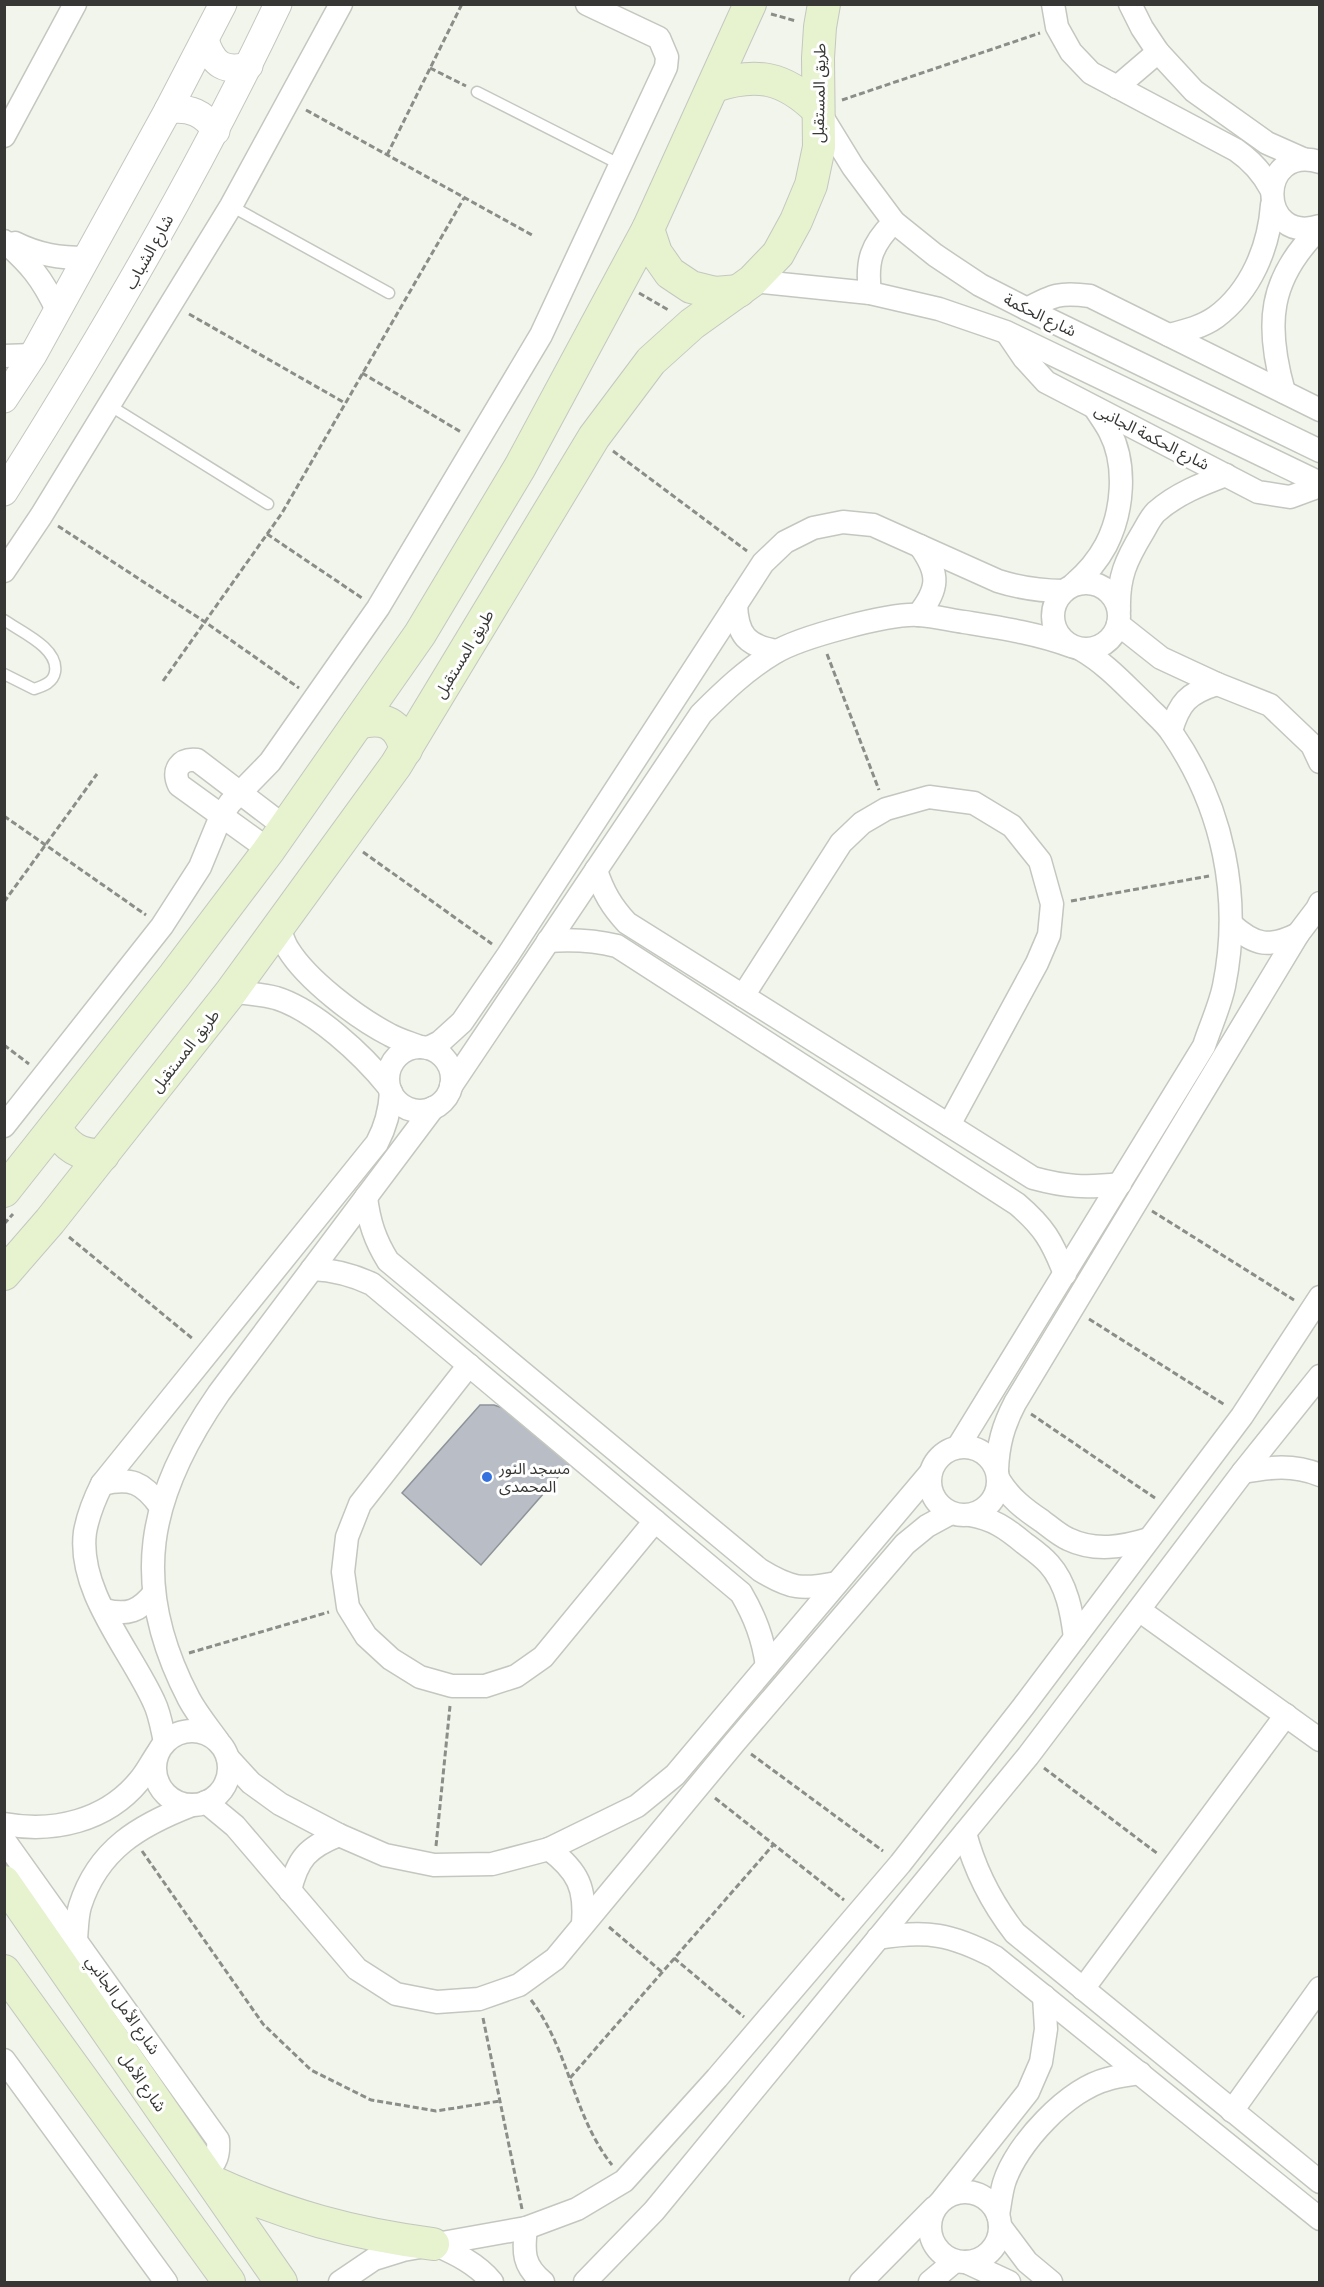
<svg xmlns="http://www.w3.org/2000/svg" width="1324" height="2287" viewBox="0 0 1324 2287" font-family="'Roboto Condensed','Noto Sans Arabic',sans-serif">
  <style>
    .building { fill: #b9bdc5; stroke: #8e939a; stroke-width: 1.5 }
    .lines { fill: none; stroke-linecap: round; stroke-linejoin: round }
    .service-casing { stroke: #c4c7bf; stroke-width: 13 }
    .minor-casing { stroke: #c4c7bf; stroke-width: 25 }
    .tertiary-casing { stroke: #c4c7bf; stroke-width: 29 }
    .secondary-casing { stroke: #c4c7bf; stroke-width: 34 }
    .path { stroke: #8b8d88; stroke-width: 3; stroke-dasharray: 6 3; stroke-linecap: butt }
    .service { stroke: #fff; stroke-width: 10 }
    .minor { stroke: #fff; stroke-width: 22 }
    .tertiary { stroke: #fff; stroke-width: 27 }
    .secondary { stroke: #e7f2cf; stroke-width: 32 }
    .poi-dot { fill: #3372df; stroke: #fff; stroke-width: 2 }
    .labels { text-anchor: middle; dominant-baseline: central; stroke-width: 6; stroke-linejoin: round; paint-order: stroke }
    .street-label { font-size: 16px; fill: #373835; stroke: #fff }
    .poi-label { font-size: 16px; fill: #373835; stroke: #fff; text-anchor: start }
  </style>
  <rect width="100%" height="100%" fill="#f2f5ec"/>
  <polygon class="building" points="480,1405 494,1405 506,1409 572,1461 481,1565 402,1493"/>
  <g class="lines">
    <defs>
      <g id="service">
        <polyline points="477,92 621,165"/>
        <polyline points="231,206 389,293"/>
        <polyline points="109,405 268,504"/>
        <path d="M4 620C21 632 59 648 55 672 53 683 43 686 34 689L4 674"/>
      </g>
      <g id="minor">
        <path d="M1053 4 1057 27 1071 52 1091 73 1236 150C1252 161 1262 172 1271 189"/>
        <polyline points="1130,4 1142,28 1158,52 1194,91 1267,143 1303,159"/>
        <polyline points="1117,87 1158,52"/>
        <polyline points="818,110 853,167 894,222 935,255 980,285 1027,309 1320,451"/>
        <polyline points="4,136 75,4"/>
        <path d="M1320 162C1256 143 1257 246 1320 226"/>
        <path d="M4 241C30 264 42 278 57 310"/>
        <path d="M15 243C39 255 60 258 86 258"/>
        <polyline points="752,281 870,293 939,309 1006,332 1320,483"/>
        <path d="M870 293C866 261 871 245 894 222"/>
        <path d="M1027 309C1053 295 1060 292 1090 296L1320 410"/>
        <polyline points="1007,333 1024,358 1046,382 1258,492 1290,497 1320,486"/>
        <path d="M1169 335C1185 331 1202 327 1216 317 1251 291 1269 247 1272 205"/>
        <polyline points="4,356 33,355"/>
        <path d="M1284 392C1265 325 1268 279 1320 228"/>
        <polyline points="4,571 41,516 231,206 341,4"/>
        <circle cx="1086" cy="616" r="33"/>
        <path d="M1074 584C1087 573 1098 560 1106 545 1123 512 1127 465 1110 432 1106 424 1100 416 1095 408"/>
        <path d="M736 604C737 635 747 646 777 651"/>
        <path d="M1119 610C1118 577 1126 560 1143 532 1147 525 1151 517 1156 512 1176 494 1202 484 1226 475"/>
        <path d="M918 615C939 589 940 574 920 546"/>
        <polyline points="1118,624 1161,658 1217,684 1270,705 1312,745 1320,762"/>
        <path d="M1171 731C1179 703 1188 693 1217 684"/>
        <path d="M269 850 179 785C172 770 180 758 197 760L285 827"/>
        <path d="M596 870C603 892 612 907 627 923L1033 1178C1066 1187 1086 1188 1120 1184"/>
        <path d="M1231 924C1255 946 1270 948 1298 934"/>
        <path d="M279 928C282 935 284 943 288 949 307 980 357 1018 390 1035 399 1040 410 1043 420 1047"/>
        <path d="M548 941C573 939 593 940 617 946L1017 1204C1044 1227 1052 1241 1065 1274"/>
        <path d="M231 992C246 993 261 994 276 998 315 1010 363 1055 388 1086"/>
        <polyline points="743,996 841,843 862,823 886,809 929,797 974,803 1012,826 1040,861 1052,904 1049,935 1037,963 949,1125"/>
        <circle cx="420" cy="1079" r="32"/>
        <path d="M428 1048 440 1042 462 1022 508 955 763 563 785 542 813 528 843 522 873 525 998 581C1020 588 1040 591 1064 591"/>
        <path d="M451 1086 701 714C724 691 747 669 774 653 800 637 890 613 919 615 934 616 950 620 964 622 1001 628 1036 633 1071 646"/>
        <polyline points="4,1126 162,926 200,867 221,816 230,803 270,762 378,608 541,335 666,67 667,57 659,38 587,4"/>
        <path d="M366 1197C369 1222 375 1240 388 1261L760 1570C791 1589 802 1590 837 1583"/>
        <path d="M312 1269C334 1270 351 1274 372 1284L741 1593C755 1617 763 1638 767 1666"/>
        <polyline points="469,1365 360,1504 347,1537 343,1572 348,1607 366,1636 391,1659 420,1677 452,1686 485,1686 516,1676 543,1657 655,1521"/>
        <circle cx="964" cy="1481" r="34"/>
        <path d="M958 1447 1204 1046C1210 1027 1220 1006 1224 986 1242 897 1223 807 1172 733 1165 722 1153 713 1144 703 1124 684 1106 664 1082 650"/>
        <path d="M997 1470C998 1445 1003 1426 1015 1403L1298 934 1317 909 1320 903"/>
        <path d="M1243 1472C1270 1467 1293 1464 1320 1475"/>
        <path d="M999 1480C1010 1498 1024 1509 1042 1521 1050 1527 1059 1535 1068 1539 1095 1552 1123 1547 1149 1539"/>
        <path d="M102 1484C130 1477 143 1482 160 1506"/>
        <path d="M970 1515C993 1519 1006 1528 1024 1543 1032 1549 1042 1556 1049 1564 1067 1584 1072 1613 1075 1638"/>
        <path d="M105 1610C127 1616 140 1611 154 1593"/>
        <polyline points="1139,1610 1320,1740"/>
        <circle cx="192" cy="1768" r="37"/>
        <path d="M218 1741C208 1727 197 1714 189 1699 129 1584 147 1497 219 1393L433 1108"/>
        <path d="M165 1742C162 1729 160 1714 154 1702 131 1651 77 1591 85 1532 88 1515 94 1500 102 1484L377 1143C386 1126 390 1111 391 1092"/>
        <polyline points="228,1758 251,1783 280,1804 339,1835 385,1855 434,1865 492,1864 549,1849 637,1806 675,1775 931,1472"/>
        <polyline points="206,1802 235,1826 357,1969 396,1994 437,2002 479,1999 519,1985 555,1959 735,1742 905,1544 927,1526 951,1513"/>
        <path d="M4 1824C54 1833 106 1821 139 1781 146 1773 151 1763 157 1754"/>
        <path d="M965 1833C975 1871 991 1902 1015 1933L1320 2182"/>
        <path d="M4 1840 218 2140C219 2154 217 2163 205 2172"/>
        <path d="M549 1849C578 1871 586 1888 583 1924"/>
        <path d="M290 1891C297 1859 308 1847 339 1835"/>
        <path d="M878 1938C927 1930 951 1934 995 1957L1320 2219"/>
        <path d="M76 1939C77 1929 77 1916 80 1906 98 1849 140 1825 192 1805"/>
        <polyline points="1083,1989 1286,1715"/>
        <polyline points="4,2060 166,2282"/>
        <polyline points="1232,2111 1320,1988"/>
        <circle cx="965" cy="2227" r="35"/>
        <polyline points="943,2199 1028,2092 1041,2062 1046,2029 1044,1996"/>
        <path d="M998 2215C1000 2204 1001 2193 1004 2183 1016 2144 1068 2089 1108 2079 1118 2076 1129 2075 1140 2073"/>
        <polyline points="1000,2226 1027,2262 1051,2282"/>
        <path d="M526 2228C523 2252 523 2266 543 2282"/>
        <path d="M434 2244C456 2254 476 2263 492 2282"/>
        <polyline points="966,2262 1009,2282"/>
        <polyline points="340,2282 374,2259 403,2250 526,2228 577,2209 624,2181 717,2078 900,1864 1023,1707 1242,1416 1320,1297"/>
        <polyline points="585,2282 654,2211 1028,1756 1243,1472 1320,1376"/>
        <polyline points="861,2282 934,2208"/>
        <polyline points="930,2282 955,2261"/>
      </g>
      <g id="tertiary">
        <path d="M205 40C213 65 224 72 249 66"/>
        <path d="M168 110C190 107 204 113 216 131"/>
        <polyline points="4,399 33,355 168,110 223,4"/>
        <path d="M4 492C104 334 198 173 278 4"/>
      </g>
      <g id="secondary">
        <path d="M714 86C757 72 784 77 817 109"/>
        <polyline points="648,229 656,253 670,273 691,287 715,293 739,291"/>
        <path d="M358 723C384 716 399 723 406 750"/>
        <path d="M55 1127C66 1147 80 1156 103 1155"/>
        <polyline points="4,1191 174,976 269,850 420,634 520,467 648,229 750,4"/>
        <polyline points="4,1274 50,1221 231,992 396,765 594,437 651,361 692,324 752,281 778,254 796,221 811,185 819,147 818,58 820,27 824,4"/>
        <polyline points="4,1882 281,2282"/>
        <polyline points="4,1971 229,2282"/>
        <path d="M213 2182C285 2215 354 2234 433 2244"/>
      </g>
    </defs>
    <use href="#service" class="service-casing"/>
    <use href="#minor" class="minor-casing"/>
    <use href="#tertiary" class="tertiary-casing"/>
    <use href="#secondary" class="secondary-casing"/>
    <g class="path">
      <polyline points="771,14 796,21"/>
      <polyline points="430,68 466,86"/>
      <polyline points="842,100 1040,33"/>
      <polyline points="306,110 532,235"/>
      <polyline points="387,155 462,4"/>
      <polyline points="639,293 670,311"/>
      <polyline points="189,314 345,403"/>
      <polyline points="362,373 461,432"/>
      <polyline points="613,451 747,551"/>
      <polyline points="58,526 205,622 299,688"/>
      <polyline points="267,534 362,598"/>
      <polyline points="827,654 879,790"/>
      <polyline points="163,681 282,513 464,198"/>
      <polyline points="4,816 146,915"/>
      <polyline points="363,852 492,944"/>
      <polyline points="1071,901 1209,876"/>
      <polyline points="4,902 97,774"/>
      <polyline points="4,1045 29,1064"/>
      <polyline points="1152,1211 1294,1300"/>
      <polyline points="4,1224 13,1214"/>
      <polyline points="69,1237 193,1339"/>
      <polyline points="1089,1319 1225,1405"/>
      <polyline points="1031,1414 1155,1498"/>
      <polyline points="189,1653 329,1612"/>
      <polyline points="751,1754 883,1851"/>
      <polyline points="1044,1768 1158,1854"/>
      <polyline points="715,1798 844,1900"/>
      <polyline points="436,1846 450,1706"/>
      <polyline points="142,1851 263,2024 311,2070 371,2100 436,2111 500,2101"/>
      <polyline points="609,1927 662,1972"/>
      <polyline points="674,1958 744,2017"/>
      <path d="M531 2000C570 2051 572 2114 612 2165"/>
      <polyline points="483,2018 522,2209"/>
      <polyline points="570,2078 774,1844"/>
    </g>
    <use href="#service" class="service"/>
    <use href="#minor" class="minor"/>
    <use href="#tertiary" class="tertiary"/>
    <use href="#secondary" class="secondary"/>
  </g>
  <circle class="poi-dot" cx="487" cy="1477" r="6"/>
  <g class="labels">
    <g class="street-label">
      <text transform="translate(819 93) rotate(-89)">طريق المستقبل</text>
      <text transform="translate(149 252) rotate(-61)">شارع الشباب</text>
      <text transform="translate(1040 315) rotate(26)">شارع الحكمة</text>
      <text transform="translate(1152 437) rotate(27)">شارع الحكمة الجانبى</text>
      <text transform="translate(464 654) rotate(-59)">طريق المستقبل</text>
      <text transform="translate(185 1051) rotate(-52)">طريق المستقبل</text>
      <text transform="translate(123 2005) rotate(55)">شارع الأمل الجانبي</text>
      <text transform="translate(143 2082) rotate(55)">شارع الأمل</text>
    </g>
    <g class="poi-label">
      <text x="499" y="1468">مسجد النور<tspan x="499" dy="18">المحمدى</tspan></text>
    </g>
  </g>
  <rect width="1324" height="2287" fill="none" stroke="#373835" stroke-width="12"/>
</svg>
